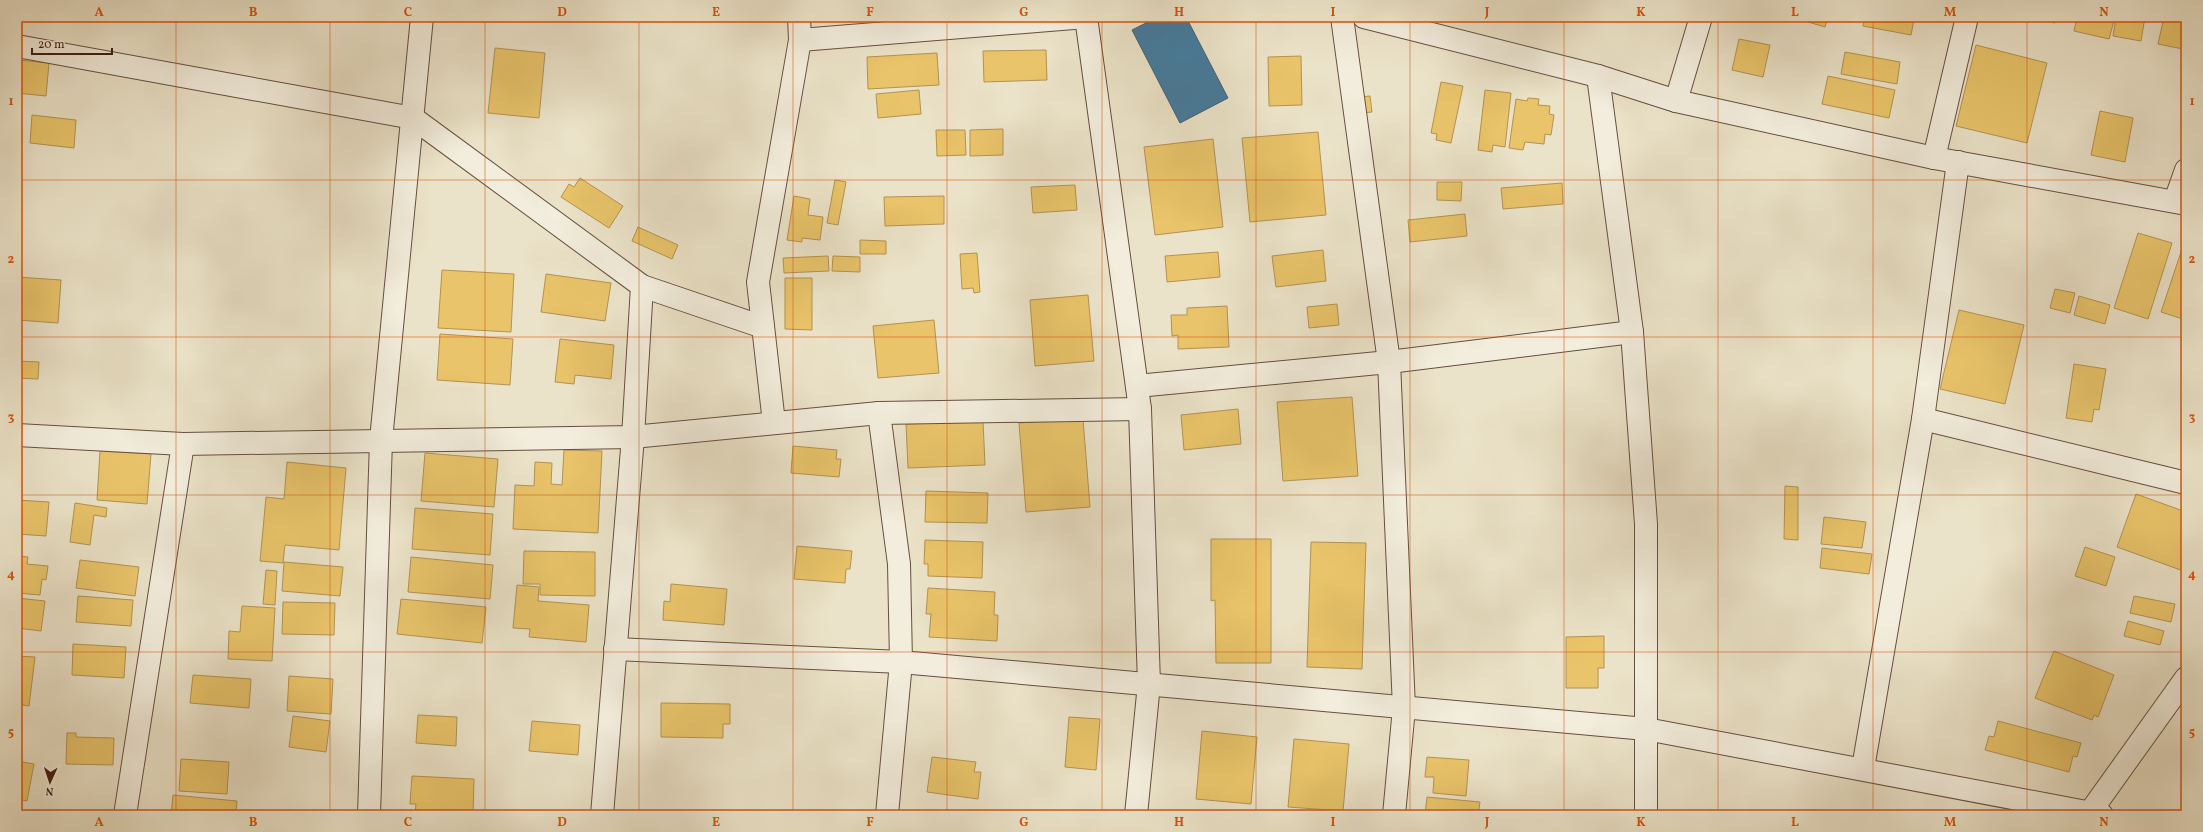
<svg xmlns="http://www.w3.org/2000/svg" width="2203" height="832" viewBox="0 0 2203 832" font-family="Vollkorn,serif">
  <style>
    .homes { fill: #e9c46a; stroke: #b59250 }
    .public { fill: #457b9d; stroke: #425f73 }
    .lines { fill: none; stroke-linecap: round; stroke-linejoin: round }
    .minor-casing { stroke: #684e40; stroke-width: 24 }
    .tertiary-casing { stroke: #684e40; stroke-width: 24 }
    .minor { stroke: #f2eddc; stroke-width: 22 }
    .tertiary { stroke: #f2eddc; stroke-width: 22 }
    .grid { fill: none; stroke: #d7530d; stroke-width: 1; stroke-opacity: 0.55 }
    .neatline { fill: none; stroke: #d7530d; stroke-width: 1.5 }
    .grid-label { font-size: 13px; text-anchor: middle; font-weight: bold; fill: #d7530d }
  </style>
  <rect width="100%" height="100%" fill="#ebe3c9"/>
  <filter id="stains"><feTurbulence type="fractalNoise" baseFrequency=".005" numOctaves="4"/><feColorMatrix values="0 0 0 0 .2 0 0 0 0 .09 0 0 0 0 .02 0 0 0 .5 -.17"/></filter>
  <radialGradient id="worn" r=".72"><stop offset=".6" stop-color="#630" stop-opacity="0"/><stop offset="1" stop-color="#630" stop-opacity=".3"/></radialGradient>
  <g class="homes">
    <polygon points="224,17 257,17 257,20 224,19"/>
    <polygon points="1809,17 1828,17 1825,27 1808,22"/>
    <polygon points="1865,17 1907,17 1906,19 1914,20 1911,35 1863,26"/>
    <polygon points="2030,17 2057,17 2055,23"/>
    <polygon points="2077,17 2115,17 2109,39 2074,31"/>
    <polygon points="2116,17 2145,17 2141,41 2113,36"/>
    <polygon points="2164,17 2186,17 2183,49 2158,44"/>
    <polygon points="1739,39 1770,45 1763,77 1732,70"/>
    <polygon points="1976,45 2047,63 2027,143 1956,126"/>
    <polygon points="495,48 545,53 539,118 488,113"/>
    <polygon points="1046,50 1047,80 984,82 983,51"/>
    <polygon points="1845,52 1900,62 1897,84 1841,74"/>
    <polygon points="937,53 939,85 868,89 867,57"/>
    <polygon points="1301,56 1302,105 1269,106 1268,57"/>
    <polygon points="19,60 49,63 46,96 17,93"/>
    <polygon points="1828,76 1895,90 1889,118 1822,104"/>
    <polygon points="1441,82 1463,86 1451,143 1436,140 1437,134 1431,133"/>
    <polygon points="919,90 921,114 878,118 876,94"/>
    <polygon points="1485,90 1511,93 1505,147 1493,145 1492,152 1478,150"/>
    <polygon points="1370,96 1372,112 1362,113 1360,97"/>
    <polygon points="1528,98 1539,99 1538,105 1550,106 1549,114 1554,115 1551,135 1545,134 1544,144 1525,142 1523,150 1509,148 1516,99 1527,101"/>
    <polygon points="2100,111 2133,118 2125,162 2091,155"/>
    <polygon points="32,115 76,120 74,148 30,143"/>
    <polygon points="1003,129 1003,155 970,156 970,130"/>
    <polygon points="936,130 965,130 966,155 937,156"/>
    <polygon points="1318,132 1326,215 1250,222 1242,138"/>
    <polygon points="1213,139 1223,227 1155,235 1144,147"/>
    <polygon points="580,178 623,206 609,228 561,197 569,184 574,187"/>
    <polygon points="835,180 846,182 838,225 827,223"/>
    <polygon points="1437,182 1462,182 1461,201 1437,200"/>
    <polygon points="1562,183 1563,204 1503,209 1501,188"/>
    <polygon points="1075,185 1077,210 1033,213 1031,187"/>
    <polygon points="794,196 810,199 808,215 823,217 820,240 802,238 802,242 787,240"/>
    <polygon points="944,196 944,224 885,226 884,197"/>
    <polygon points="1465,214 1467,236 1410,242 1408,220"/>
    <polygon points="638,227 678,245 672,259 632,241"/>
    <polygon points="2138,233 2172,243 2148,319 2114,308"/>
    <polygon points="860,240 886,241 886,254 860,254"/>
    <polygon points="2182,249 2186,250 2186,320 2161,312"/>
    <polygon points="1323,250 1326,281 1276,287 1272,256"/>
    <polygon points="1218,252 1220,277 1167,282 1165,256"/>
    <polygon points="977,253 980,292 974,293 973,288 962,289 960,254"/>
    <polygon points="828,256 829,271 784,273 783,258"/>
    <polygon points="833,256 860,257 860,272 832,271"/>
    <polygon points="442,270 514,274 511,332 438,328"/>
    <polygon points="546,274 611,283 605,321 541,312"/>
    <polygon points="17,277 61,280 58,323 17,320"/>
    <polygon points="785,278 812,278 812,330 785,329"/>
    <polygon points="2055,289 2075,293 2070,313 2050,308"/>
    <polygon points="1088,295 1094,361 1035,366 1030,300"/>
    <polygon points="2079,296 2110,305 2105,324 2074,315"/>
    <polygon points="1337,304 1339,325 1309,328 1307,307"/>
    <polygon points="1227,306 1229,347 1178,349 1178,335 1172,336 1171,315 1187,315 1187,308"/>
    <polygon points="1959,310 2024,325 2005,404 1940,389"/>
    <polygon points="934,320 939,373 878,378 873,326"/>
    <polygon points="440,334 513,339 510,385 437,380"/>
    <polygon points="560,339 614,345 611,379 575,375 574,384 555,382"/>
    <polygon points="17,361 39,362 38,379 17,378"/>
    <polygon points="2074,364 2106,369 2099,410 2094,409 2092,422 2066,418"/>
    <polygon points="1352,397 1358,476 1283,481 1277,402"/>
    <polygon points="1238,409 1241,444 1184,450 1181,415"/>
    <polygon points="1083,419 1090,507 1026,512 1019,423"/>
    <polygon points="983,421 985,465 908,468 906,424"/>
    <polygon points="793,446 837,450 836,459 841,459 839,477 791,473"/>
    <polygon points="564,450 602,451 598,533 513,529 515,485 534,486 535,462 552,463 551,484 562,485"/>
    <polygon points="100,451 151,454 147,504 97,500"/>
    <polygon points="425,453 498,459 494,507 421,501"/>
    <polygon points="287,462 346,468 339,550 285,545 283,563 260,561 266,497 284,499"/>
    <polygon points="1785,486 1798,487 1798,540 1784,539"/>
    <polygon points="926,491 988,493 987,523 925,522"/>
    <polygon points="2136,494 2186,512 2186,572 2117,547"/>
    <polygon points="17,500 49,502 46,536 17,534"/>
    <polygon points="75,503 107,508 106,517 94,515 90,545 70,542"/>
    <polygon points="415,508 493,514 490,555 412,549"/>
    <polygon points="1824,517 1866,522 1862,548 1821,544"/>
    <polygon points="1211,539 1271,539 1271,663 1216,663 1215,600 1211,601"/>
    <polygon points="925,540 983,542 982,578 928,576 928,564 924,564"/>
    <polygon points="1311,542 1366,543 1362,669 1307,667"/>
    <polygon points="797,546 852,551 850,569 846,569 845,583 794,579"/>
    <polygon points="2085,547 2115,557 2106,586 2075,576"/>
    <polygon points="1822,548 1872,554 1869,574 1820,568"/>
    <polygon points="524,551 595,552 595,596 540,595 540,584 523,584"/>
    <polygon points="17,556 28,557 27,564 48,566 46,580 42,579 40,595 17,593"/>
    <polygon points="411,557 493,565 490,599 408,592"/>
    <polygon points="80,560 139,567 135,596 76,588"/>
    <polygon points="284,562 343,567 340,596 282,591"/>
    <polygon points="266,570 277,571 275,605 263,604"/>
    <polygon points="671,584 727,589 724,625 663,620 664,601 670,602"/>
    <polygon points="517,585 539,587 538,601 589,605 586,642 529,637 530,629 513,628"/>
    <polygon points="928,588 995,592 994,615 998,615 997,641 929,637 931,614 926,614"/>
    <polygon points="78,596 133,600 131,626 76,622"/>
    <polygon points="2134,596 2175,604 2171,622 2130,613"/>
    <polygon points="17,598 45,601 41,631 17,628"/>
    <polygon points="401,599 486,607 482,643 397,634"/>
    <polygon points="283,602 335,603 334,635 282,634"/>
    <polygon points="242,606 275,608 272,661 228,659 229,631 240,632"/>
    <polygon points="2128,621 2164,631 2160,645 2124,636"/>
    <polygon points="1604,636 1604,668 1598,668 1598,688 1566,688 1566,637"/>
    <polygon points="73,644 126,647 124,678 72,675"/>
    <polygon points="2054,651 2114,675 2098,717 2094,715 2092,720 2035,698"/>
    <polygon points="17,656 35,657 29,706 17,704"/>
    <polygon points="193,675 251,679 249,708 190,703"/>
    <polygon points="289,676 333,679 331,714 287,711"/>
    <polygon points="661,703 730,704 730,724 723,724 723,738 661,737"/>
    <polygon points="418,715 457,717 456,746 416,743"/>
    <polygon points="293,716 330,721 326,752 289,747"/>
    <polygon points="1069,717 1100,719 1096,770 1065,767"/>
    <polygon points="532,721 580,725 578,755 529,751"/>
    <polygon points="1998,721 2081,743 2077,757 2073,756 2069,772 1985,750 1989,736 1994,737"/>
    <polygon points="1202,731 1257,737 1251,804 1196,799"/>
    <polygon points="67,733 76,733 76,737 114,738 113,765 66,764"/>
    <polygon points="1294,739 1349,744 1343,811 1288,807"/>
    <polygon points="932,757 976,762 974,772 981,772 978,799 927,792"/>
    <polygon points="1427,757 1469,760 1466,796 1433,793 1434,777 1425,777"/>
    <polygon points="181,759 229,762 227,794 179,791"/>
    <polygon points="17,761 34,764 27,801 17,799 19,791 17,790"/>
    <polygon points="412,776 474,779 473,815 415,813 416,804 410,804"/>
    <polygon points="173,795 237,801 236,815 171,815"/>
    <polygon points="1427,797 1480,802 1478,815 1425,815"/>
    <polygon points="288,810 336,815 287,815"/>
    <polygon points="1709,810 1742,814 1742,815 1708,815"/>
    <polygon points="1806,810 1843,811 1843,815 1805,815"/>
    <polygon points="1785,811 1785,815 1743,815 1743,812"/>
    <polygon points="1848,812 1878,815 1848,815"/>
  </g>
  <polygon class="public" points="1158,17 1186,17 1228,98 1180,123 1132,30"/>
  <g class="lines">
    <defs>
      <g id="minor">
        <polyline points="1342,17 1389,362 1404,708 1394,815"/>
        <polyline points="1364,17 1598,76 1676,101 1934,158 2186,204"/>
        <polyline points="800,40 1086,17"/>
        <polyline points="17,46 413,118 642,286 763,327"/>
        <polyline points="1598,76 1632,332 1646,524 1646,815"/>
        <polyline points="1676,101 1701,17"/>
        <polyline points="1934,158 1967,17"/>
        <polyline points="2175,201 2186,170"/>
        <polyline points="1137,386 1389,362 1632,332"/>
        <polyline points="879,413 899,564 901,662 887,815"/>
        <polyline points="1923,419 2186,483"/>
        <polyline points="774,423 758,282 800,40 799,17"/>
        <polyline points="17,435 183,444 633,437 879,413 1140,409"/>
        <polyline points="615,649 901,662 1646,729 2102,815"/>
        <polyline points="1863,768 1923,419 1958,162"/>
        <polyline points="125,815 183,444"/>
        <polyline points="369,815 381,440 422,17"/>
        <polyline points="602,815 633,437 642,286"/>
        <polyline points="2088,815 2186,678"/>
      </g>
      <polyline id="tertiary" points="1086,17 1140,409 1149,684 1136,815"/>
    </defs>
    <use href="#minor" class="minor-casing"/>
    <use href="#tertiary" class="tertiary-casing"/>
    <use href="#minor" class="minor"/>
    <use href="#tertiary" class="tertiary"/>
  </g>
  <path class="grid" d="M176 17V815M330 17V815M485 17V815M639 17V815M793 17V815M947 17V815M1102 17V815M1256 17V815M1410 17V815M1564 17V815M1718 17V815M1873 17V815M2027 17V815M17 180H2186M17 337H2186M17 495H2186M17 652H2186"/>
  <rect width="2203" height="832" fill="none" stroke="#ebe3c9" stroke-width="44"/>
  <g transform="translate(50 782) rotate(183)" stroke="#f2eddc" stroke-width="3" paint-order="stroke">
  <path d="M0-3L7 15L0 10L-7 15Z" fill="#3c1d12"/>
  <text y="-6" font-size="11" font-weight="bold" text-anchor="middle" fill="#3c1d12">N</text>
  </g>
  <path d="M32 48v6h80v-6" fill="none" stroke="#3c1d12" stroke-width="2"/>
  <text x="38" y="48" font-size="12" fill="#3c1d12" stroke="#f2eddc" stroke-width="3" paint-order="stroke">20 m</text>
  <rect x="22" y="22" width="2159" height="788" class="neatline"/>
  <g class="grid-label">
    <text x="99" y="16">A</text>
    <text x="253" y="16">B</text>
    <text x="408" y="16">C</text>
    <text x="562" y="16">D</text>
    <text x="716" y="16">E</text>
    <text x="870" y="16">F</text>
    <text x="1024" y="16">G</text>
    <text x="1179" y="16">H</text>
    <text x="1333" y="16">I</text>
    <text x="1487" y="16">J</text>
    <text x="1641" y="16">K</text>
    <text x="1795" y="16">L</text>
    <text x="1950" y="16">M</text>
    <text x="2104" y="16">N</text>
    <text x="11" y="105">1</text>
    <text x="2192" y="105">1</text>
    <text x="11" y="263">2</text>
    <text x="2192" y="263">2</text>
    <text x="11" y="421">3</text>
    <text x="2192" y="421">3</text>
    <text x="11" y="578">4</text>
    <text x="2192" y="578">4</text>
    <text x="11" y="736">5</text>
    <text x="2192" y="736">5</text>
    <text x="99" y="826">A</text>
    <text x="253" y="826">B</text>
    <text x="408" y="826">C</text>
    <text x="562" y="826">D</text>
    <text x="716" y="826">E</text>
    <text x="870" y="826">F</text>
    <text x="1024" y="826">G</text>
    <text x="1179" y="826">H</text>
    <text x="1333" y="826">I</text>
    <text x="1487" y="826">J</text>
    <text x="1641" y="826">K</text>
    <text x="1795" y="826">L</text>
    <text x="1950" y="826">M</text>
    <text x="2104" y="826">N</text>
  </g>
  <rect width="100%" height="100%" filter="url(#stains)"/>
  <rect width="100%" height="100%" fill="url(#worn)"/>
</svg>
